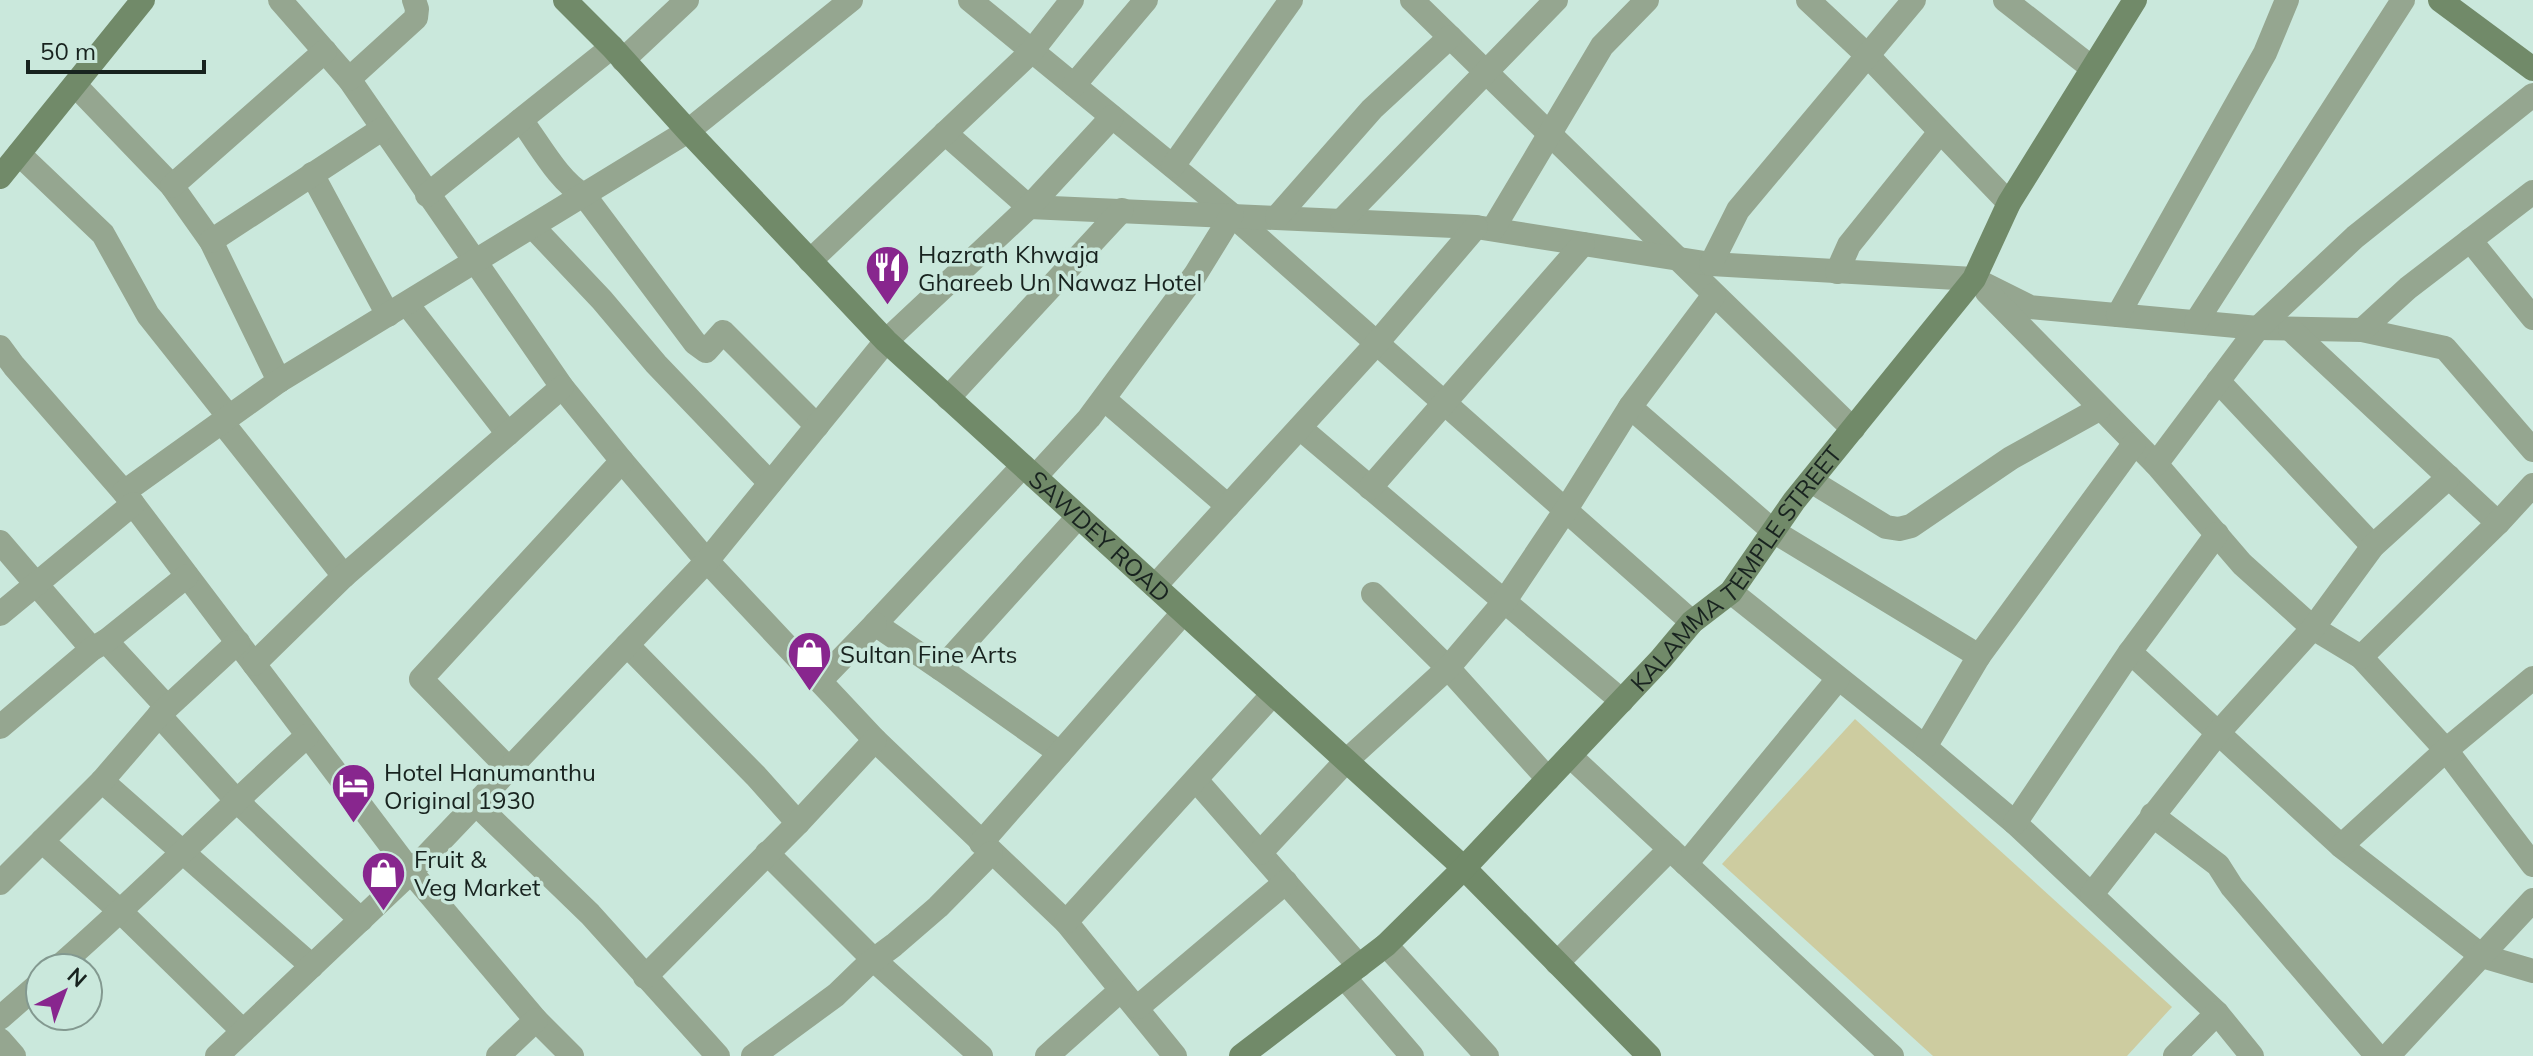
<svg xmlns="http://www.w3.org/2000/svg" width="2533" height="1056" viewBox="0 0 2533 1056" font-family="Mulish,sans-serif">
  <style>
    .park { fill: #cdcca0 }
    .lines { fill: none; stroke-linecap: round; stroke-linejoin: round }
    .street { stroke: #95a690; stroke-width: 24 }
    .secondary { stroke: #718a69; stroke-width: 24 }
    .labels { text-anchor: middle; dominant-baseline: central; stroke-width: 7; stroke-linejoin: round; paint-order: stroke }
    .poi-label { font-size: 24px; fill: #18231f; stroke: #cae8dc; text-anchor: start }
    .street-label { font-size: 24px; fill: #18231f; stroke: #cae8dc }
  </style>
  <rect width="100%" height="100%" fill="#cae8dc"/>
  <polygon class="park" points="1855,719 2172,1007 2127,1056 1933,1056 1722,864"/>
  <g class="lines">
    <g class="street">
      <polyline points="280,0 349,79 562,387 622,461 707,561 875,740 1066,922 1175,1056"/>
      <polyline points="970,0 1232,215 1692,622"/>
      <polyline points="1412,0 1853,429"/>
      <polyline points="1808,0 1868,56 2009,203"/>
      <polyline points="2005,0 2092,68"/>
      <polyline points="623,60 687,0"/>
      <polyline points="349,79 416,18 417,9 414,0"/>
      <polyline points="75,85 172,186 211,241 279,381"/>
      <polyline points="1074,85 1146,0"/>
      <path d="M521 120C538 142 559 182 584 195L695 343 706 351 723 332 817 426"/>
      <polyline points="945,133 1029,207 1476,227 1711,264 1974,279 2030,307 2258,328 2362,330 2445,348 2533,450"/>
      <polyline points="19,154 103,234 148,315 229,417"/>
      <polyline points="1173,166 1291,0"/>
      <polyline points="312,174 388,315"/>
      <polyline points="172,186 325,51"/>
      <polyline points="427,195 612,47"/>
      <polyline points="1277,217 1372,109 1450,37"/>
      <polyline points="1342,220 1556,0"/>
      <polyline points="533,227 602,300 656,364 770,483"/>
      <polyline points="1493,229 1602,46 1647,0"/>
      <polyline points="2470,240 2533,318"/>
      <polyline points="211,241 382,129"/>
      <polyline points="810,261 1032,51 1072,0"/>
      <polyline points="1711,264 1738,210 1914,0"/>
      <polyline points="1837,272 1849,245 1940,132"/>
      <polyline points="1987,292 2156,464 2242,564 2313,628 2361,657 2446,750 2533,865"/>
      <polyline points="407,304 508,434"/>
      <polyline points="2118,315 2265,53 2287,0"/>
      <polyline points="2196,322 2403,0"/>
      <polyline points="2290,329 2498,523"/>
      <polyline points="2362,330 2408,288 2533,192"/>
      <polyline points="0,347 14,366 124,492 411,872 536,1020 572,1056"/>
      <polyline points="2218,381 2373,546"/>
      <polyline points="948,398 1122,210"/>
      <polyline points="1104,399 1228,506"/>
      <polyline points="1630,407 1773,531 1979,656"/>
      <polyline points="222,422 344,576"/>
      <polyline points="1300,428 1622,701"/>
      <polyline points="2156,464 2258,328 2355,237 2533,95"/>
      <polyline points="1023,466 875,624 941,669 1078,517"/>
      <polyline points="1035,477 1089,418 1195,275 1232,215"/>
      <polyline points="1811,481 1886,527 1899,529 1911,526 2011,458 2099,409"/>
      <polyline points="1370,488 1583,244"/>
      <polyline points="124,492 279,381 688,131 851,0"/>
      <polyline points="0,542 92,649"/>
      <polyline points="1155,586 1376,344 1476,227"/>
      <polyline points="1731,592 1925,747 2015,823 2217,1013 2252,1056"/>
      <polyline points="1373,594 1448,668 1548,779"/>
      <polyline points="0,614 133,504"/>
      <polyline points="106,641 167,707"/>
      <polyline points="627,645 756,776 798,823"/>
      <polyline points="2130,652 2341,846 2482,956 2533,971"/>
      <polyline points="2361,657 2498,523 2533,485"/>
      <polyline points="254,664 344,576 562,387"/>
      <polyline points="941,669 1060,753"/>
      <polyline points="820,681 875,624"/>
      <polyline points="159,715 236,800 361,920"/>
      <polyline points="0,727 92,649 106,641 187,576"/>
      <polyline points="1925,747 1979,656 2134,444"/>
      <polyline points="1570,756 1892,1056"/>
      <polyline points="509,769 421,679 622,461"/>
      <polyline points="1196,780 1359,966"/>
      <polyline points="102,781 312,966"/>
      <polyline points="476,804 590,914 718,1056"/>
      <polyline points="2152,815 2218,865 2232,887 2377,1056"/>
      <polyline points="2015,823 2130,652 2217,534"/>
      <polyline points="42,841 121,912 243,1031"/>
      <polyline points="981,843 1183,613"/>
      <polyline points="2341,846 2446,750 2533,678"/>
      <polyline points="767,853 874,960 981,1056"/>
      <polyline points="1260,853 1347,760 1448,668 1504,602 1565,511 1630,407 1714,295"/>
      <polyline points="1686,864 1838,679"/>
      <polyline points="0,883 102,781 159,715 238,642"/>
      <polyline points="2092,894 2218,733 2313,628 2373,546 2449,477"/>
      <polyline points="1066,922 1273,694"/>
      <polyline points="1386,945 1487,1056"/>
      <polyline points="1557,963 1670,849"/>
      <path d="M57 968C143 893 222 812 307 736"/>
      <polyline points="645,977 798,823 875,740"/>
      <polyline points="1344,977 1412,1056"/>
      <polyline points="1138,1007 1286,882"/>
      <polyline points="0,1018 40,983"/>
      <polyline points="0,1040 14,1056"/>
      <polyline points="217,1056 411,872 707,561 886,341 1029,207 1112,117"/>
      <polyline points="498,1056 536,1020"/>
      <polyline points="753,1056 836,995 867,965 894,945 938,907 991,853"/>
      <polyline points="1047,1056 1121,990"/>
      <polyline points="2175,1056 2217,1013"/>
      <polyline points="2388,1056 2533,900"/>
    </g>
    <g class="secondary">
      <path id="s1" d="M565 0 612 47 688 131 886 341 1464 868 1649 1056"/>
      <polyline points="2440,0 2533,69"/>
      <polyline points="0,177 143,0"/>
      <path id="s2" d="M1241 1056 1386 945 1464 868 1661 659 1692 622 1731 592 1794 501 1974 279 2009 203 2135 0"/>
    </g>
  </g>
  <defs>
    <symbol id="restaurant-pin" viewBox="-11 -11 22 30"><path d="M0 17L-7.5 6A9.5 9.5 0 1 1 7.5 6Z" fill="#88268e" stroke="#cae8dc"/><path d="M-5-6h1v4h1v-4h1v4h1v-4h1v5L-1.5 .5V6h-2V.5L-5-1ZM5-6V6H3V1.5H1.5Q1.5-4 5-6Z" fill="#fff"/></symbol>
    <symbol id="shop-pin" viewBox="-11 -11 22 30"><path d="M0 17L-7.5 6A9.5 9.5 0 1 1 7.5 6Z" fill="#88268e" stroke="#cae8dc"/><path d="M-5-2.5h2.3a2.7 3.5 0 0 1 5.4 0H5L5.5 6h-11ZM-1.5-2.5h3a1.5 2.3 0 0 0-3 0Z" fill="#fff"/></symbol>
    <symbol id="hotel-pin" viewBox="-11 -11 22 30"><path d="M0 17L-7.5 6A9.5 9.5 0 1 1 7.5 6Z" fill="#88268e" stroke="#cae8dc"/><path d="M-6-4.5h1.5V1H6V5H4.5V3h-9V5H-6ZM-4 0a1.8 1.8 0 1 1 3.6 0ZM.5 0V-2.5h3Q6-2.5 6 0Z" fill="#fff"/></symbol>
  </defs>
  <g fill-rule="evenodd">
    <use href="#restaurant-pin" x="862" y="242" width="51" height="69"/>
    <use href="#shop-pin" x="784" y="628" width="51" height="69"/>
    <use href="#hotel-pin" x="328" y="760" width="51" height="69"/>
    <use href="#shop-pin" x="358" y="848" width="51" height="69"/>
  </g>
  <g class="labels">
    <g class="poi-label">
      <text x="918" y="254">Hazrath Khwaja<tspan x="918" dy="28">Ghareeb Un Nawaz Hotel</tspan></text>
      <text x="840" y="654">Sultan Fine Arts</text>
      <text x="384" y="772">Hotel Hanumanthu<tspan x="384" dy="28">Original 1930</tspan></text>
      <text x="414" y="859">Fruit &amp;<tspan x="414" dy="28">Veg Market</tspan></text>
    </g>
    <g class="street-label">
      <text stroke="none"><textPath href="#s1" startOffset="758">SAWDEY ROAD</textPath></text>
      <text stroke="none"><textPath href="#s2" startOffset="698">KALAMMA TEMPLE STREET</textPath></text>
    </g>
  </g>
  <g transform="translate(64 992) rotate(42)"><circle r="38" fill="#cae8dc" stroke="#839990" stroke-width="2"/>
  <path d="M0-6L14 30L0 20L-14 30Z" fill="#88268e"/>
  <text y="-12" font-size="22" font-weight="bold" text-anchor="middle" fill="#18231f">N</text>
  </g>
  <path d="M28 60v12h176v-12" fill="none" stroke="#18231f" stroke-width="4"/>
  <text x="40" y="60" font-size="24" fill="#18231f" stroke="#cae8dc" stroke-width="6" paint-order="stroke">50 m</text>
</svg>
